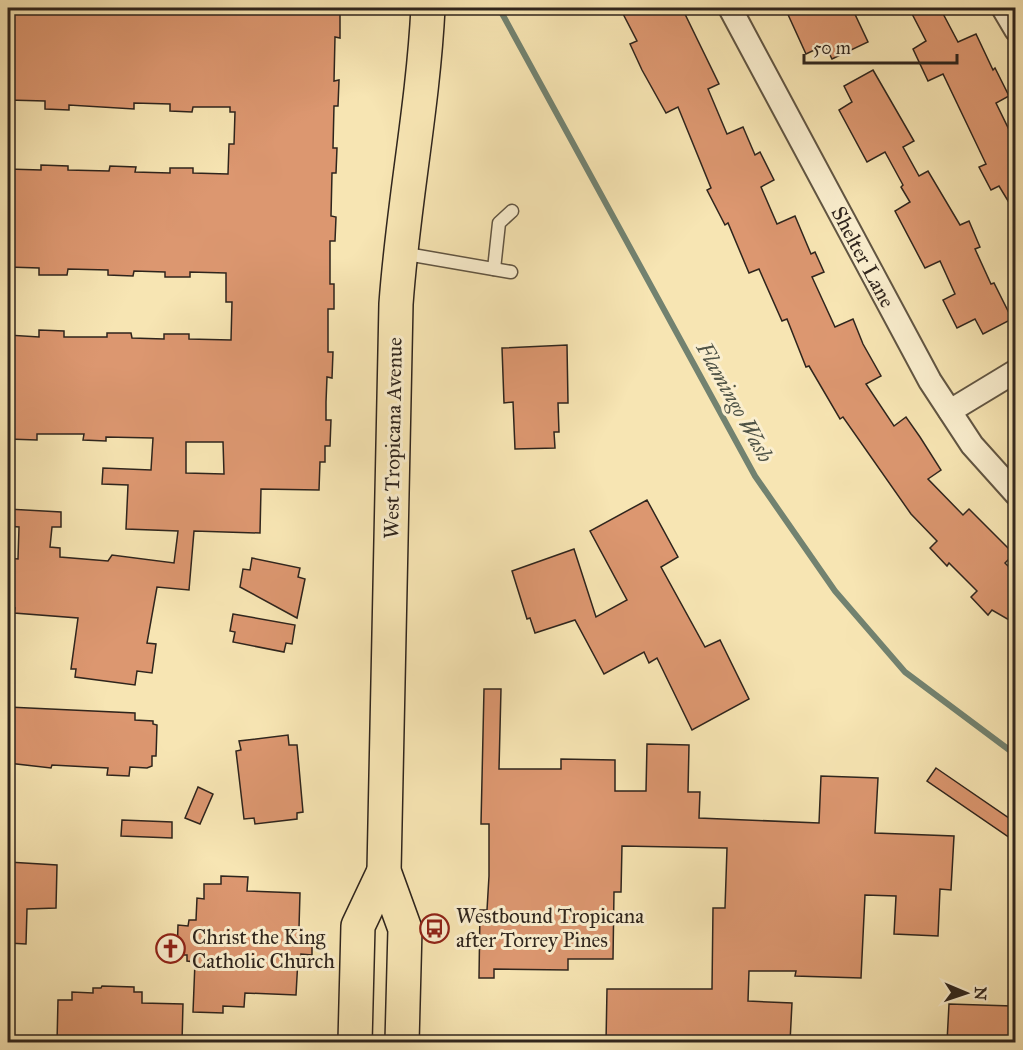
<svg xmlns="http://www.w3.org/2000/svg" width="1023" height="1050" viewBox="0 0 1023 1050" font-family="'IM FELL Great Primer',serif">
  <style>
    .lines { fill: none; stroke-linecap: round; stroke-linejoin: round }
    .stream { stroke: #728270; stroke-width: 6 }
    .building { fill: #dc9770; stroke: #2f251d; stroke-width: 1.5; fill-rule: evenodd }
    .lane-casing { stroke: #615542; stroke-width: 15 }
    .street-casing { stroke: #615542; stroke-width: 26 }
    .primary-casing { stroke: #2f251d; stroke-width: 36 }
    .lane { stroke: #faeece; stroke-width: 12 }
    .street { stroke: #faeece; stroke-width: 22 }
    .primary { stroke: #f7e5b3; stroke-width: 33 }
    .labels { text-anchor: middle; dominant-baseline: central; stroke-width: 6; stroke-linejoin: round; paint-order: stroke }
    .street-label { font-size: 21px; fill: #2f251d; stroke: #faeece }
    .poi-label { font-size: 21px; fill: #2f251d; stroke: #faeece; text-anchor: start }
    .water-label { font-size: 22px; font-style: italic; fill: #505447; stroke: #faeece }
  </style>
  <rect width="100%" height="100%" fill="#f7e5b3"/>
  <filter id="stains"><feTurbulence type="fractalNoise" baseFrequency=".00333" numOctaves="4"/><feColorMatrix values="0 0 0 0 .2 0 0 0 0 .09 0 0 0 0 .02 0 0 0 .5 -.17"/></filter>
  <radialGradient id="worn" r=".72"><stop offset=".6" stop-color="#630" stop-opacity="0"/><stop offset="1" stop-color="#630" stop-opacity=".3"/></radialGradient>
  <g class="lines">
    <polyline class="stream" points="499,8 755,476 835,591 905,672 1016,755"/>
  </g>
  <g class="building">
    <path d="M8 8H336V12L340 13V38L335 37 334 81 339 80 338 106H334L333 148H337L336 173H332L331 216 336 217 335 241H330V284H334V309H328V352H333L332 378 327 377 326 402V420H331L330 446H325V462H320L319 490 261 489 260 533 194 531 189 590 157 587 147 643 156 644 152 673 137 671 135 685 75 677 76 669H71L78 618 14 613 15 608H8V558L18 559 19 527 8 526V509L61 512V527H52L50 547 60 548V557L108 561 112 555 174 563 178 531 126 529 128 485 102 484 103 468 151 470 153 438 106 437V441L83 440 84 434H37V440L8 439V335L39 337V330L64 331V337H107V333H131L132 338 164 339V334H189V339L231 340 232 302H226V273L190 272V277H165V272L134 271 133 276 108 275V270L68 269 67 275H39V268L8 267V169L41 170V165L68 166V170L109 171 110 166 136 167 135 172 170 173V168H193V173L228 174 229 144H234L235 112H230V107H193L192 112 170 111V104L134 103V109L69 105V110L45 109V101L8 100ZM186 442H223L224 474 186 473Z"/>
    <polygon points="620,8 682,8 719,84 708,89 727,134 743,127 755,155 760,152 774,180 761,187 777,224 795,216 811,254 815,252 824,272 812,277 835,327 853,319 863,344 881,376 866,384 894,426 906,417 920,437 941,470 928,479 963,515 969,509 1014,554 1005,563 1016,574 1016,624 992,610 988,615 971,597 977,591 949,563 947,566 930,548 937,541 911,514 843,417 840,419 809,366 806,367 787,319 782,321 759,269 749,273 728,223 725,225 707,190 711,188 678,107 666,113 642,70 630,44 637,41"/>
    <polygon points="785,8 852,8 868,42 832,59 825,45 806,54"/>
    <polygon points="909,8 940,8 958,42 976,34 993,70 995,68 1009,96 996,103 1016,144 1016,214 999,186 991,190 979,167 986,164 943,74 928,81 913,49 926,41"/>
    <polygon points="873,70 914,141 903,147 919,176 928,171 960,225 969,221 980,247 975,249 991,284 994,283 1012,319 983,334 975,319 957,328 943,300 955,294 940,261 925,268 895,211 910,202 901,187 903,185 885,152 867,162 839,110 852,102 844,86"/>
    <polygon points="567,345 568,403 558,403 559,432 554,432 555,448 515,449 513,402 504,403 502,348"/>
    <polygon points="647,500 678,557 661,567 705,647 720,640 749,699 692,730 657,658 649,663 644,652 604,674 575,620 535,633 530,618 527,619 512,571 574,549 596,617 627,600 590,531"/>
    <polygon points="252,558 300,568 298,577 305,579 297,618 240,587 243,569 250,570"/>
    <polygon points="233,614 295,625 292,644 286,643 284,652 233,642 235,632 230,631"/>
    <polygon points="484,689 501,689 499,769 561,769 561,759 615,760 615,791 646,791 647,744 689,745 688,792 700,792 699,818 819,823 821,776 878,778 875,833 954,836 951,890 940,889 938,936 894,934 896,896 865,895 861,978 795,976 796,971 749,971 748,1001 792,1003 790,1042 606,1042 607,989 712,989 713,908 725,908 727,848 622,846 621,892 614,892 613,959 568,959 568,970 494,969 494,978 479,978 480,910 487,910 489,876 489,824 481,824"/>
    <polygon points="8,707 135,713 135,720 153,721 153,724 157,725 156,756 152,756 152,766 147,768 130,767 129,776 107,775 108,768 52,765 51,768 8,763"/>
    <polygon points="288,735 289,745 297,745 303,812 297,813 297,819 255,824 254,818 244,819 236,751 241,750 239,741"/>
    <polygon points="936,768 1016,823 1016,842 927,781"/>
    <polygon points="198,787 213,794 200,824 185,818"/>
    <polygon points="122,820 172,822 172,838 121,836"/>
    <polygon points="8,862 57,865 56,908 27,909 26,944 8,943"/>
    <polygon points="221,876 248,877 247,891 300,893 299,928 302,928 302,934 312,934 312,955 301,954 301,959 298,959 296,995 245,993 244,1007 223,1006 223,1013 193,1012 195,962 187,961 187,955 177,955 178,925 188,926 189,920 196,920 197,898 204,899 204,884 221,884"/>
    <polygon points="102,986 134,987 134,992 142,992 142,1003 183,1004 182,1042 57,1042 58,1000 72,1000 72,992 93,993 93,988 101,988"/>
    <polygon points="949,1004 1012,1006 1010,1042 947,1042"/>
  </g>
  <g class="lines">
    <defs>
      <g id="lane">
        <polyline points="401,253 511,272"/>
        <polyline points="494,269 499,223 512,211"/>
      </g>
      <g id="street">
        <polyline points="730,8 930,381 972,445 1016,494"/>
        <polyline points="1003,8 1016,30"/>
        <polyline points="950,411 1016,371"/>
      </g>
      <g id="primary">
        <polyline points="355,1042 358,926 384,871"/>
        <path d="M402 1042 405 929 384 871 396 304C403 205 423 107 428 8"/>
      </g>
    </defs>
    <use href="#lane" class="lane-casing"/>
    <use href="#street" class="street-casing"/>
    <use href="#primary" class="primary-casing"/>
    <use href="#lane" class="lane"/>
    <use href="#street" class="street"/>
    <use href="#primary" class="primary"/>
  </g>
  <defs>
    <symbol id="bus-ring" viewBox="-11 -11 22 22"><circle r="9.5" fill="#faeece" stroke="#8f2418" stroke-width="1.5"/><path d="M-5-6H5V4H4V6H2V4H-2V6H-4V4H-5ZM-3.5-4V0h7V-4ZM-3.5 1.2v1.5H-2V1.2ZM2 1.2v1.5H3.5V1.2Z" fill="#8f2418"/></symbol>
    <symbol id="church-ring" viewBox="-11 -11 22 22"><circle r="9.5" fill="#faeece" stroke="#8f2418" stroke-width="1.5"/><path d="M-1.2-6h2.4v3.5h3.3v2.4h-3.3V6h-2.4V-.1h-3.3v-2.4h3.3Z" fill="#8f2418"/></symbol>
  </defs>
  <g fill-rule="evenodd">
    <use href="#bus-ring" x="418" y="912" width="33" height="33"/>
    <use href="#church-ring" x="154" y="932" width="33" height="33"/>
  </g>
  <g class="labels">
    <g class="street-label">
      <text transform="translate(863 257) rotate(62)">Shelter Lane</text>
      <text transform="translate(393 438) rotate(-89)">West Tropicana Avenue</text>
    </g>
    <g class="poi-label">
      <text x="456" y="916">Westbound Tropicana<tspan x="456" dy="24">after Torrey Pines</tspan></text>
      <text x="192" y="937">Christ the King<tspan x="192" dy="24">Catholic Church</tspan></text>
    </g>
    <g class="water-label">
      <text transform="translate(735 402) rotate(61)">Flamingo Wash</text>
    </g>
  </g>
  <rect width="1023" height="1050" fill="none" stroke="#f7e5b3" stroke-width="30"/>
  <rect x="9" y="9" width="1005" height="1032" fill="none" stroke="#2f251d" stroke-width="3"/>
  <rect x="15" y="15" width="993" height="1020" fill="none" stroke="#2f251d" stroke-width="1.5"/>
  <g transform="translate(966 993) rotate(92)" stroke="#faeece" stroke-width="4.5" paint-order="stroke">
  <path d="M0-4.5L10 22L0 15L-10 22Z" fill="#2f251d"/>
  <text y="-9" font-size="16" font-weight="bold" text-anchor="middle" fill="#2f251d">N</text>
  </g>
  <path d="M804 54v9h153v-9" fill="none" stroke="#2f251d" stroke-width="3"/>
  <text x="813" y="54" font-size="18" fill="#2f251d" stroke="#faeece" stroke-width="4.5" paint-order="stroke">50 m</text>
  <rect width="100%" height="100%" filter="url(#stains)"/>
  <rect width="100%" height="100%" fill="url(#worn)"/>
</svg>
